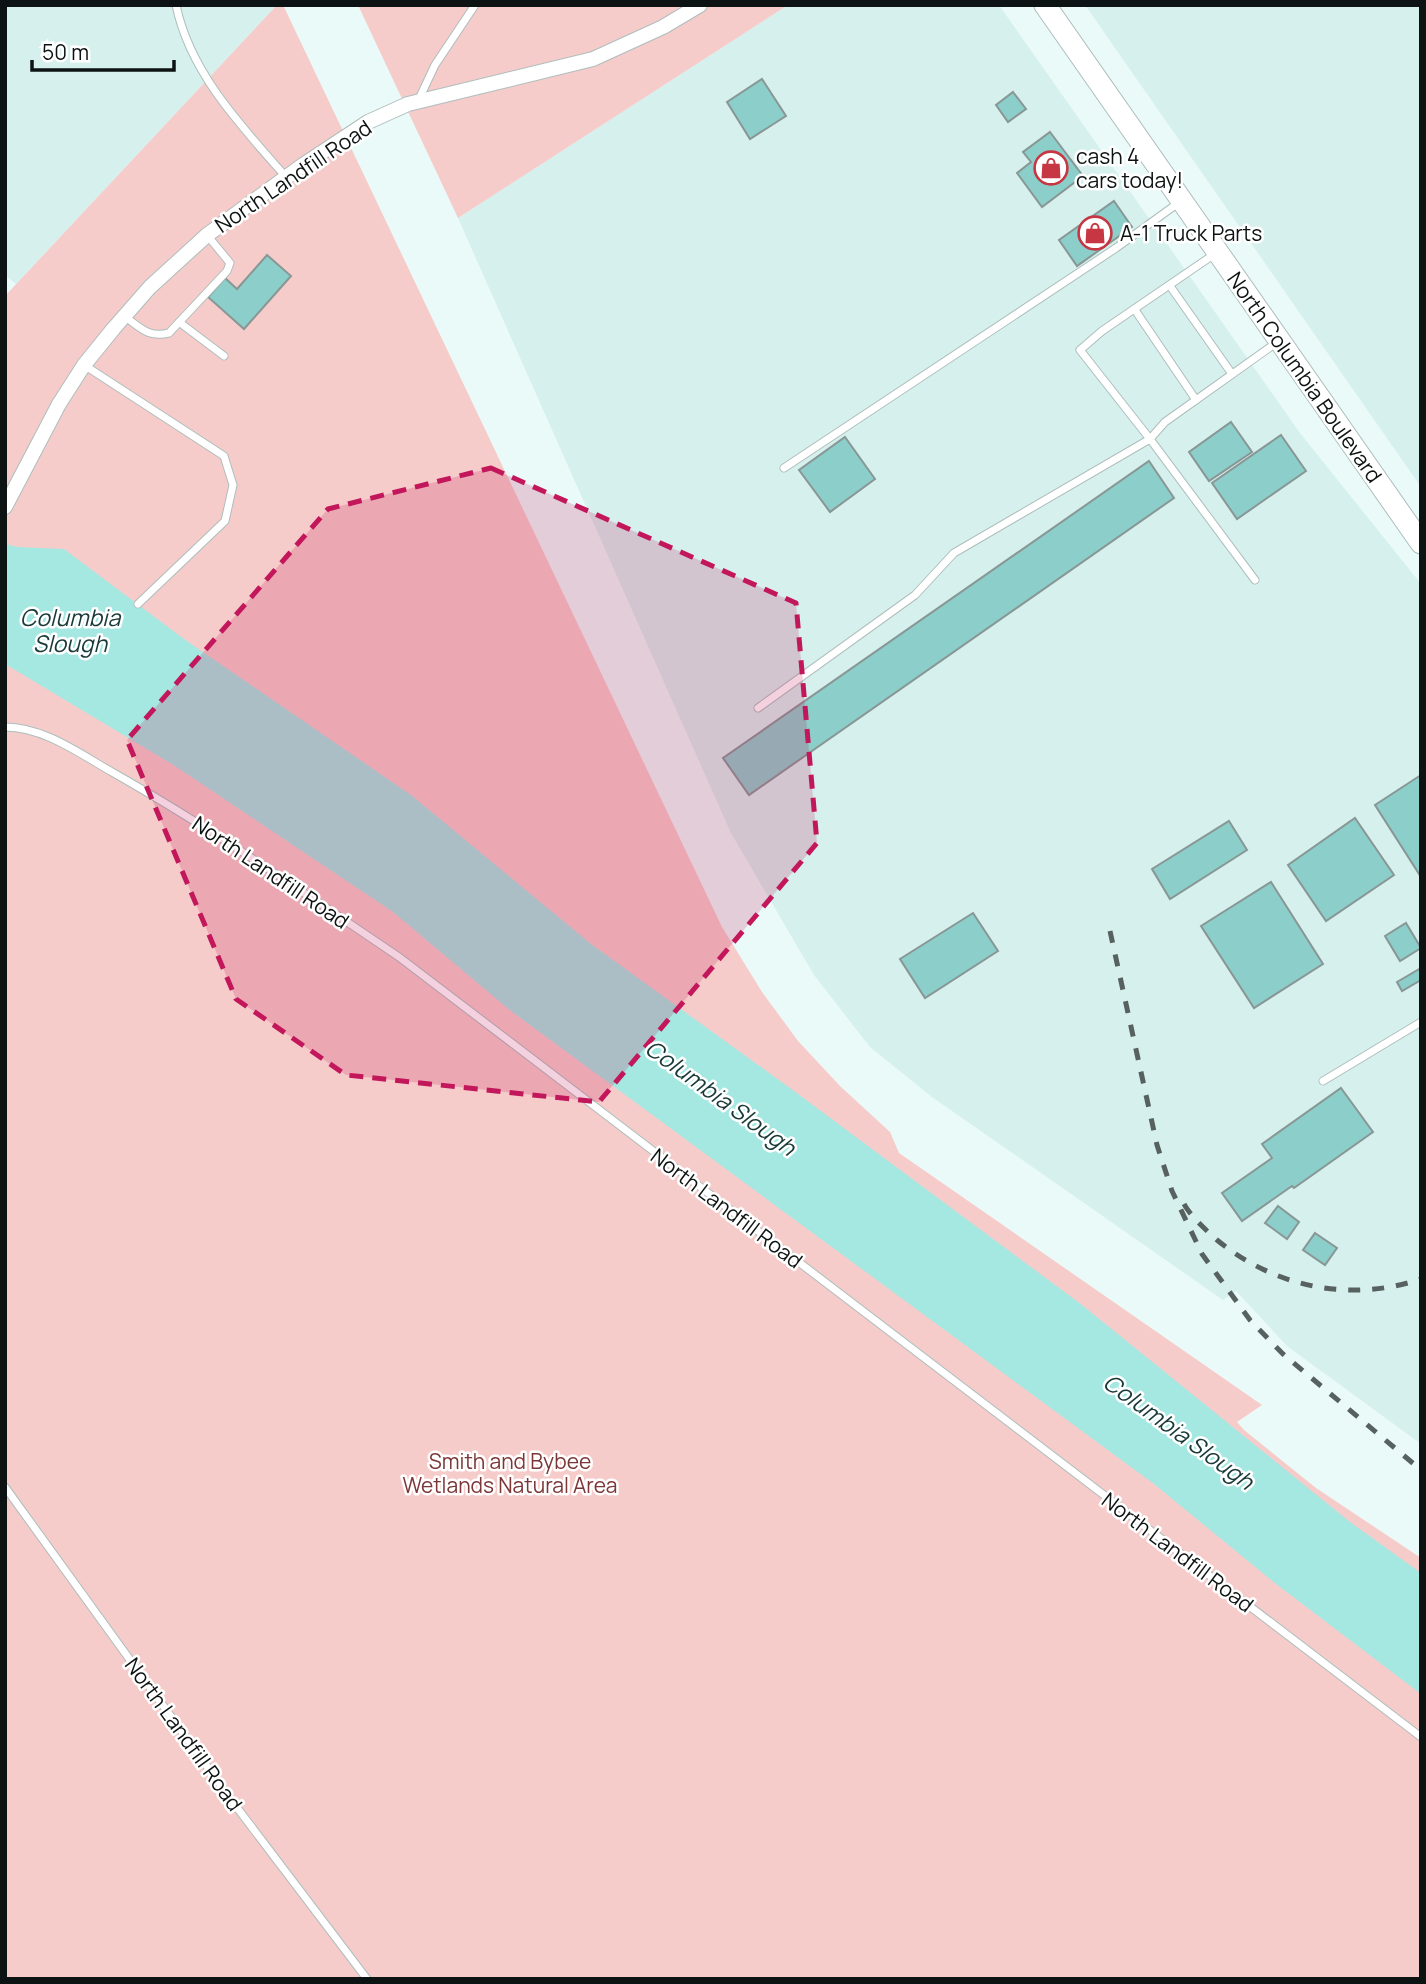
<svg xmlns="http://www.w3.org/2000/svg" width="1426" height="1984" viewBox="0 0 1426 1984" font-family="Manrope,sans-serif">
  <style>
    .built { fill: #d6f0ed }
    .green { fill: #f6ccca }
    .water { fill: #a5e8e2 }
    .building { fill: #8ccec9; stroke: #889795; stroke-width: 2 }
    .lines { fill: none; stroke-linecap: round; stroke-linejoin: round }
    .lane-casing { stroke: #aebebc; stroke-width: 9 }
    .street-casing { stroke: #aebebc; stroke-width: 16 }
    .secondary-casing { stroke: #aebebc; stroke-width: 23 }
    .lane { stroke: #fff; stroke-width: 7 }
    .street { stroke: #fff; stroke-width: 14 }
    .secondary { stroke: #fff; stroke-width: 21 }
    .rail { stroke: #576160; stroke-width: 5; stroke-dasharray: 12 12; stroke-linecap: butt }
    .marked { fill: #c2185b; fill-opacity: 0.2; stroke: #c2185b; stroke-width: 5; stroke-dasharray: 14 9; stroke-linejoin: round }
    .labels { text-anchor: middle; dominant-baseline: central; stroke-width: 5; stroke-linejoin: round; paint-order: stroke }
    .poi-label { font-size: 21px; fill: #0d1312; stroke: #fff; text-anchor: start }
    .street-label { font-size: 21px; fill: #0d1312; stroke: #fff }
    .park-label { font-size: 21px; fill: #7b3637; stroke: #fff }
    .water-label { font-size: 23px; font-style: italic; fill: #193a38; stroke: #fff }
  </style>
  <rect width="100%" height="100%" fill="#eafaf9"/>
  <g class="built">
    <polygon points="5,5 277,5 16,284 5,275"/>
    <polygon points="788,5 999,5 1300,433 1421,584 1421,1444 1287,1346 1236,1291 1223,1300 932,1097 870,1047 814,975 731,833 458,218"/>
    <polygon points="1085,5 1421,5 1421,487"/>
  </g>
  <g class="green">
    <polygon points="277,5 283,5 722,927 762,992 798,1041 840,1086 890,1132 899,1153 1262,1405 1237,1422 1244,1430 1316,1488 1421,1558 1421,1979 5,1979 5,296"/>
    <polygon points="358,5 788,5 458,218"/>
  </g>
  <polygon class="water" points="5,544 18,547 64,549 184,639 411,795 591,944 794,1091 1082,1305 1350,1522 1421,1573 1421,1694 1276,1584 1154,1484 511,1011 393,912 175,766 5,664"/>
  <g class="building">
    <polygon points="762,79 786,116 750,139 727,102"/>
    <polygon points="1013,92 1026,109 1008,122 996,105"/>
    <polygon points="1050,132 1083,176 1042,207 1017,173 1031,162 1023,152"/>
    <polygon points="1114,201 1132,227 1077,266 1059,240"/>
    <polygon points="267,255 291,276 244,329 208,297 225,278 237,289"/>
    <polygon points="1231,422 1252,452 1209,481 1189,452"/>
    <polygon points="1281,435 1306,471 1237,519 1212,483"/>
    <polygon points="845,437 875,479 830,512 799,470"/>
    <polygon points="1149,461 1174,498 749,795 723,758"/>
    <polygon points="1421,775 1421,877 1375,805"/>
    <polygon points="1355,818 1394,875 1326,921 1288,865"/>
    <polygon points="1229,821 1247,850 1170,899 1152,869"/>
    <polygon points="1271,882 1323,964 1254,1008 1201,926"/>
    <polygon points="973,913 998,951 925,998 900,959"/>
    <polygon points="1406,923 1421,948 1400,961 1385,936"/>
    <polygon points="1421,968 1421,980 1402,991 1397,982"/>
    <polygon points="1341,1088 1373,1132 1294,1188 1292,1186 1242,1221 1222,1193 1272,1158 1262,1144"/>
    <polygon points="1278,1206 1299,1222 1287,1239 1265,1223"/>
    <polygon points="1315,1233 1337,1248 1325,1265 1303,1250"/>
  </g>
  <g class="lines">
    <defs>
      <g id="lane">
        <path d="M176 5C190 73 242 127 286 177"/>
        <polyline points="418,101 435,65 475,5"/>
        <polyline points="1170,286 1232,374"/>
        <polyline points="1135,310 1196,400"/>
        <path d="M124 316C141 328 148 338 169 333L227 271 230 263 207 235"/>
        <polyline points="179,322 224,356"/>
        <polyline points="84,365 224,456 233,485 225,521 138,604"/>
        <polyline points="784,468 1116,248 1181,201"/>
        <polyline points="1255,580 1150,439 1165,422 1276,343"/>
        <polyline points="758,708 915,595 954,553 1150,439 1080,350 1102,331 1216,253"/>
        <path d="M5 727C44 727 80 754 112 772 211 828 304 893 399 957L1421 1737"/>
        <polyline points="1323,1081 1421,1022"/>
        <polyline points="5,1487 232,1801 367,1979"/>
      </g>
      <polyline id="street" points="5,507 59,404 84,365 114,328 150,287 207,235 303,165 368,122 408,104 593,59 663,27 700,5"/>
      <polyline id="secondary" points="1045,5 1421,543"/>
    </defs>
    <use href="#lane" class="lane-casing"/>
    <use href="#street" class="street-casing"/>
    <use href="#secondary" class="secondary-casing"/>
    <use href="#lane" class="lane"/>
    <use href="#street" class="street"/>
    <use href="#secondary" class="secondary"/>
    <g class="rail">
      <polyline points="1110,931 1157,1145 1172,1191 1202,1254 1250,1320 1283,1354 1421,1470"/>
      <path d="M1184 1204C1192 1218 1205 1229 1217 1240 1274 1287 1350 1303 1421 1279"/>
    </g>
  </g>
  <path class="marked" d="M491 468 796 603 817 843 599 1102 346 1075 236 999 127 740 328 509Z"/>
  <defs>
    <symbol id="shop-ring" viewBox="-11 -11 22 22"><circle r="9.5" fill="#fff" stroke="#c63643" stroke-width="1.5"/><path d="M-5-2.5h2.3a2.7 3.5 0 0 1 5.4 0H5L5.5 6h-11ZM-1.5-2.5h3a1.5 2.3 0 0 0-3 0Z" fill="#c63643"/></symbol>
  </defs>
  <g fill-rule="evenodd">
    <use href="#shop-ring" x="1032" y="149" width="38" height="38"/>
    <use href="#shop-ring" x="1076" y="214" width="38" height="38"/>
  </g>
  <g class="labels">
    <g class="poi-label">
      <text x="1076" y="156">cash 4<tspan x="1076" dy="24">cars today!</tspan></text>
      <text x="1120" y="233">A-1 Truck Parts</text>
    </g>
    <g class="street-label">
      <text transform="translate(293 176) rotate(-34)">North Landfill Road</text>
      <text transform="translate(1305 377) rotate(55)">North Columbia Boulevard</text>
      <text transform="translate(271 872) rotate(34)">North Landfill Road</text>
      <text transform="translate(727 1208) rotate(37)">North Landfill Road</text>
      <text transform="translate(1178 1552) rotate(37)">North Landfill Road</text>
      <text transform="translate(184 1734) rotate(54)">North Landfill Road</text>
    </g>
    <g class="park-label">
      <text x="510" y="1461">Smith and Bybee<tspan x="510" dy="24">Wetlands Natural Area</tspan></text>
    </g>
    <g class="water-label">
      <text x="70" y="617">Columbia<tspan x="70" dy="26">Slough</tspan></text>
      <text transform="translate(721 1097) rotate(36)">Columbia Slough</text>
      <text transform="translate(1179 1431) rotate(36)">Columbia Slough</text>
    </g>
  </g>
  <rect width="1426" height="1984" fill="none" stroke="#0d1312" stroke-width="14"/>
  <path d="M32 60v10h142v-10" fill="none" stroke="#0d1312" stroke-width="3.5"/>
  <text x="42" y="60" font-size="21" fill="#0d1312" stroke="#ffffff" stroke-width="5" paint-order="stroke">50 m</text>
</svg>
